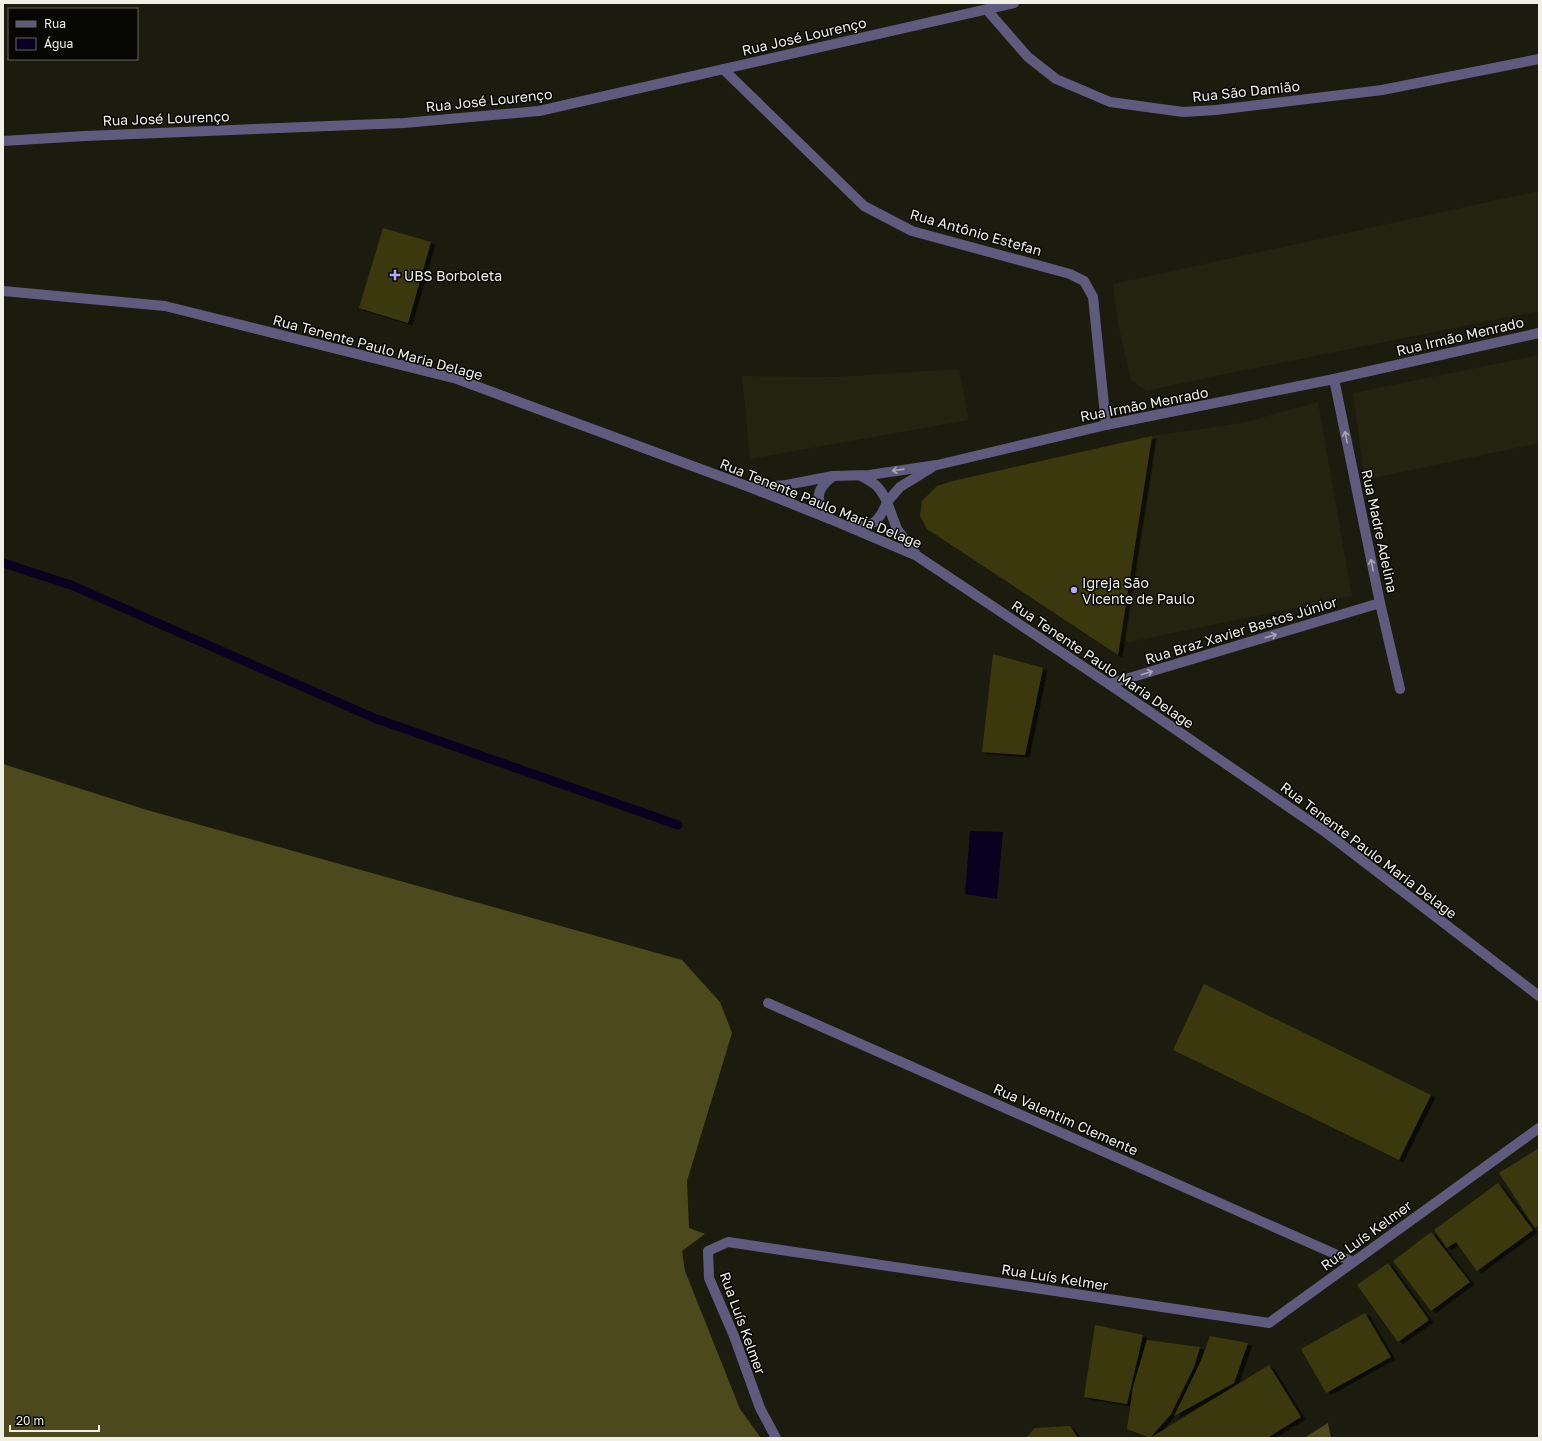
<svg xmlns="http://www.w3.org/2000/svg" width="1542" height="1441" viewBox="0 0 1542 1441" font-family="'Golos Text',sans-serif">
  <style>
    .built { fill: #24230f }
    .forest { fill: #4c491c }
    .water { fill: #08011f }
    .lines { fill: none; stroke-linecap: round; stroke-linejoin: round }
    .stream { stroke: #08011f; stroke-width: 9 }
    .building { fill: #3b3909; filter: url(#shadow) }
    .minor { stroke: #5f5b7f; stroke-width: 10 }
    .tertiary { stroke: #5f5b7f; stroke-width: 10 }
    .oneway { stroke: #a8a6b3 }
    .poi-dot { fill: #b4acf9; stroke: #060603; stroke-width: 1.5 }
    .labels { text-anchor: middle; dominant-baseline: central; stroke-width: 3; stroke-linejoin: round; paint-order: stroke }
    .street-label { font-size: 14px; fill: #f0f0e7; stroke: #060603 }
    .poi-label { font-size: 14px; fill: #f0f0e7; stroke: #060603; text-anchor: start }
  </style>
  <defs>
    <filter id="shadow"><feDropShadow dx="4.5" dy="2.5" stdDeviation="0" flood-color="#0009"/></filter>
  </defs>
  <rect width="100%" height="100%" fill="#1c1c0e"/>
  <g class="built">
    <polygon points="1539,191 1539,311 1225,374 1146,391 1131,380 1119,328 1113,284"/>
    <polygon points="1539,355 1539,443 1365,480 1353,393"/>
    <polygon points="959,369 969,420 750,459 742,376 834,377"/>
    <polygon points="1318,402 1352,596 1120,644 1152,436 1242,423"/>
  </g>
  <g class="forest">
    <polygon points="3,764 147,810 682,960 720,1002 732,1033 687,1181 689,1228 705,1234 682,1251 685,1271 740,1409 761,1438 3,1438"/>
    <polygon points="1328,1423 1331,1438 1304,1438"/>
  </g>
  <polygon class="water" points="970,831 1003,832 997,899 965,894"/>
  <g class="lines">
    <polyline class="stream" points="3,563 71,585 374,718 678,825"/>
  </g>
  <g class="building">
    <polygon points="383,228 431,242 408,323 359,308"/>
    <polygon points="1152,436 1118,655 927,529 920,516 922,501 937,486 953,481"/>
    <polygon points="993,654 1043,668 1025,755 982,752"/>
    <polygon points="1204,984 1431,1095 1399,1160 1173,1050"/>
    <polygon points="1539,1148 1539,1225 1535,1228 1499,1173"/>
    <polygon points="1498,1183 1533,1230 1477,1271 1456,1242 1447,1248 1434,1230"/>
    <polygon points="1431,1232 1470,1282 1431,1311 1393,1261"/>
    <polygon points="1388,1263 1429,1320 1398,1342 1357,1285"/>
    <polygon points="1365,1313 1391,1357 1326,1393 1301,1349"/>
    <polygon points="1095,1325 1143,1335 1127,1404 1084,1397"/>
    <polygon points="1210,1336 1248,1343 1234,1383 1174,1416 1201,1361"/>
    <polygon points="1147,1340 1200,1347 1194,1367 1171,1414 1150,1438 1127,1429 1133,1387"/>
    <polygon points="1269,1365 1301,1417 1267,1438 1150,1438"/>
    <polygon points="1070,1426 1078,1438 1026,1438 1035,1428"/>
  </g>
  <g class="lines">
    <g class="minor">
      <polyline points="987,10 1028,57 1056,79 1110,102 1183,112 1216,110 1382,90 1539,59"/>
      <polyline points="723,69 864,206 912,231 1070,274 1084,281 1093,297 1106,425"/>
      <polyline points="3,291 165,306 457,379 752,488 830,519 917,556 1109,684 1324,831 1539,996"/>
      <polyline points="1334,379 1380,603 1400,689"/>
      <polyline points="754,488 786,485 833,476 869,475 937,465 1106,425 1334,379 1539,333"/>
      <path d="M830 519C816 500 813 492 833 476"/>
      <path d="M850 526C873 528 879 522 887 502 880 487 875 483 861 476"/>
      <polyline points="916,555 897,529 887,502 900,487 931,468"/>
      <polyline points="1109,684 1380,603"/>
      <polyline points="768,1003 1353,1262"/>
      <polyline points="776,1438 760,1408 734,1336 709,1278 708,1251 728,1242 1269,1323 1539,1128"/>
    </g>
    <polyline class="tertiary" points="3,141 85,136 404,123 539,111 1014,3"/>
  </g>
  <defs><path id="oneway-shaft" d="M-6 0H5M1.5-3L5.5 0L1.5 3" fill="none" stroke-width="1.6" stroke-linecap="round" stroke-linejoin="round"/></defs>
  <g class="oneway">
    <use href="#oneway-shaft" transform="translate(1346 437) rotate(-102)"/>
    <use href="#oneway-shaft" transform="translate(898 470) rotate(172)"/>
    <use href="#oneway-shaft" transform="translate(1372 565) rotate(-101)"/>
    <use href="#oneway-shaft" transform="translate(1271 636) rotate(-17)"/>
    <use href="#oneway-shaft" transform="translate(1147 673) rotate(-17)"/>
  </g>
  <g class="poi-dot">
    <path d="M393 269h4v4h4v4h-4v4h-4v-4h-4v-4h4z"/>
    <circle cx="1074" cy="590" r="4"/>
  </g>
  <g class="labels">
    <g class="street-label">
      <text transform="translate(804 36) rotate(-13)">Rua José Lourenço</text>
      <text transform="translate(1246 91) rotate(-6)">Rua São Damião</text>
      <text transform="translate(489 100) rotate(-6)">Rua José Lourenço</text>
      <text transform="translate(166 118) rotate(-2)">Rua José Lourenço</text>
      <text transform="translate(976 232) rotate(16)">Rua Antônio Estefan</text>
      <text transform="translate(1460 336) rotate(-13)">Rua Irmão Menrado</text>
      <text transform="translate(378 347) rotate(15)">Rua Tenente Paulo Maria Delage</text>
      <text transform="translate(1144 404) rotate(-11)">Rua Irmão Menrado</text>
      <text transform="translate(821 503) rotate(22)">Rua Tenente Paulo Maria Delage</text>
      <text transform="translate(1380 531) rotate(78)">Rua Madre Adelina</text>
      <text transform="translate(1241 630) rotate(-17)">Rua Braz Xavier Bastos Júnior</text>
      <text transform="translate(1103 664) rotate(34)">Rua Tenente Paulo Maria Delage</text>
      <text transform="translate(1369 850) rotate(37)">Rua Tenente Paulo Maria Delage</text>
      <text transform="translate(1066 1119) rotate(24)">Rua Valentim Clemente</text>
      <text transform="translate(1366 1235) rotate(-36)">Rua Luís Kelmer</text>
      <text transform="translate(1055 1277) rotate(9)">Rua Luís Kelmer</text>
      <text transform="translate(743 1323) rotate(70)">Rua Luís Kelmer</text>
    </g>
    <g class="poi-label">
      <text x="404" y="275">UBS Borboleta</text>
      <text x="1082" y="582">Igreja São<tspan x="1082" dy="16">Vicente de Paulo</tspan></text>
    </g>
  </g>
  <rect width="1542" height="1441" fill="none" stroke="#f0f0e7" stroke-width="8"/>
  <rect x="8" y="8" width="130" height="52" fill="#060603" stroke="#64645e"/>
  <rect x="16" y="21" width="20" height="6" fill="#5f5b7f" stroke="#64645e"/>
  <text x="44" y="28" font-size="12" fill="#f0f0e7">Rua</text>
  <rect x="16" y="38" width="20" height="12" fill="#08011f" stroke="#64645e"/>
  <text x="44" y="48" font-size="12" fill="#f0f0e7">Água</text>
  <path d="M10 1425v6h89v-6" fill="none" stroke="#f0f0e7" stroke-width="2"/>
  <text x="16" y="1425" font-size="12" fill="#f0f0e7" stroke="#060603" stroke-width="3" paint-order="stroke">20 m</text>
</svg>
